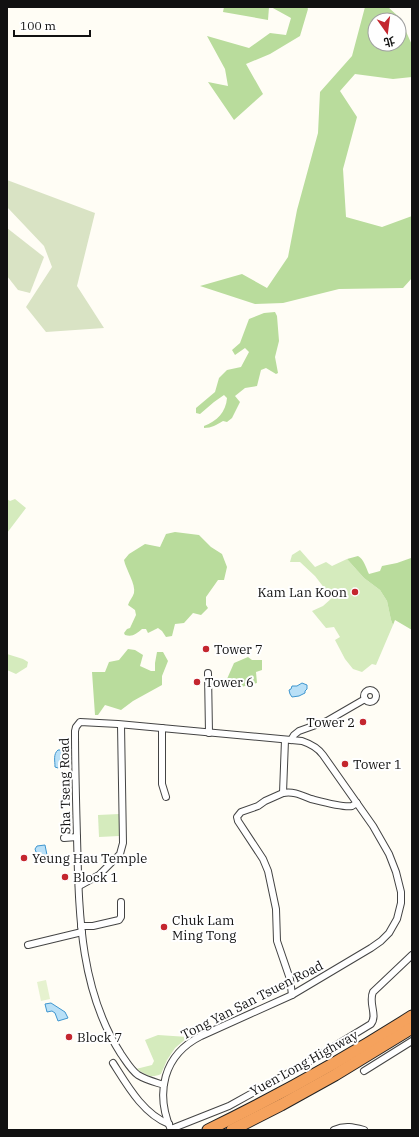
<svg xmlns="http://www.w3.org/2000/svg" width="419" height="1137" viewBox="0 0 419 1137" font-family="'IBM Plex Serif','Noto Sans TC',serif">
  <style>
    .green { fill: #d5ebbd }
    .forest { fill: #b9dc9c; fill-rule: evenodd }
    .cemetery { fill: #d9e3c4 }
    .pitch { fill: #e6f2cf }
    .water { fill: #b9e0f7; stroke: #3f96cf }
    .lines { fill: none; stroke-linecap: round; stroke-linejoin: round }
    .street-casing { stroke: #444; stroke-width: 8 }
    .highway-casing { stroke: #222; stroke-width: 13 }
    .street { stroke: #fff; stroke-width: 6 }
    .highway { stroke: #f5a25d; stroke-width: 11 }
    .poi-dot { fill: #c4262e; stroke: #fff; stroke-width: 1.5 }
    .labels { text-anchor: middle; dominant-baseline: central; stroke-width: 4; stroke-linejoin: round; paint-order: stroke }
    .poi-label { font-size: 13px; fill: #111; stroke: #fff; text-anchor: start }
    .street-label { font-size: 13px; fill: #111; stroke: #fff }
  </style>
  <rect width="100%" height="100%" fill="#fffdf5"/>
  <g class="green">
    <polygon points="7,499 10,501 15,499 26,508 7,533"/>
    <polygon points="300,550 315,567 326,562 332,566 347,559 364,578 380,590 387,601 391,620 393,625 376,665 372,664 362,672 353,669 345,659 335,640 340,637 334,627 326,628 312,611 323,606 332,598 315,576 300,562 290,562 292,555"/>
    <polygon points="7,654 23,659 28,662 27,667 16,674 7,670"/>
    <polygon points="119,814 119,836 99,837 98,815"/>
    <path d="M158 1035 188 1037 175 1048 167 1060 161 1074C150 1079 146 1074 136 1069L152 1065 154 1061 145 1040Z"/>
  </g>
  <g class="forest">
    <polygon points="224,7 269,7 268,20 223,12"/>
    <polygon points="271,7 307,7 308,9 300,36 270,54 246,64 263,94 234,120 208,82 228,86 225,69 207,36 249,48 270,33 286,35 291,18"/>
    <path d="M365 7H388L400 18 412 45V77L393 79 355 74 340 91 357 117 343 169 346 217 382 227 412 216V278L403 288 339 289 283 303 255 304 200 286 242 274 267 288 288 257 297 210 318 133 320 92 352 56ZM375 20H399V44H375Z"/>
    <path d="M275 312 277 316 279 341 275 357 278 373 276 374 266 368 261 370 257 386 245 388 235 396 240 402 232 418 227 422 223 421C216 425 212 428 204 428V426C217 421 226 412 227 398L224 395 214 402 200 414 196 413V408L215 392 219 378 227 370 241 367 249 352 245 348 235 355 232 350 240 343 249 319 264 313Z"/>
    <path d="M175 532 199 535 211 547 222 554 227 567 224 580H218L206 597V605L208 608 201 615 193 613 184 623 175 624 172 636 166 637 162 631 158 628 148 633 146 629H142C136 634 133 637 125 635L124 633 127 629 130 628 136 615 135 610 128 605C129 601 133 597 134 593 136 584 126 570 124 560L129 554 145 544 160 547 166 534Z"/>
    <path d="M358 556C364 559 366 568 369 574L380 571 382 566 397 563 411 558 412 557V630L395 620 393 625 391 620 387 601 380 590 364 578 347 559Z"/>
    <polygon points="128,649 135,650 143,655 140,666 151,671 155,671 155,663 157,652 163,652 168,661 162,676 162,685 133,701 121,710 105,705 98,715 95,715 92,672 105,672 109,662 119,660"/>
    <polygon points="248,657 252,660 262,660 262,670 256,672 257,683 241,687 233,686 227,679 234,663"/>
  </g>
  <g class="cemetery">
    <polygon points="7,180 95,213 77,286 104,328 46,332 26,307 52,267 44,246 7,207"/>
    <polygon points="7,228 44,257 30,293 18,290 7,276"/>
  </g>
  <polygon class="pitch" points="46,980 50,999 41,1001 37,982"/>
  <g class="water">
    <polygon points="302,683 307,685 307,689 305,691 305,693 299,696 292,697 290,694 289,690 291,689 292,686 297,686"/>
    <path d="M58 750H63L65 756 61 762 60 767 58 768 55 767C55 761 53 754 58 750Z"/>
    <polygon points="45,845 48,860 41,861 39,854 36,852 35,849 37,846"/>
    <polygon points="51,1003 65,1012 68,1018 58,1021 55,1013 52,1011 47,1012 45,1004"/>
  </g>
  <g class="lines">
    <defs>
      <g id="street">
        <polyline points="208,673 209,733"/>
        <circle cx="370" cy="696" r="6"/>
        <polyline points="162,728 162,784 166,797"/>
        <path d="M285 740 283 793C293 791 301 795 311 799 319 801 344 808 352 806 354 805 355 804 357 803"/>
        <polyline points="291,740 294,735 299,731 327,721 365,699"/>
        <polyline points="283,793 265,801 258,806 241,812 237,817 238,821 263,859 268,871 276,909 277,941 290,979 292,995"/>
        <polyline points="64,838 77,837"/>
        <polyline points="79,886 99,875 120,854 123,843 121,725"/>
        <polyline points="81,926 93,926 119,920 121,917 121,902"/>
        <polyline points="28,945 82,932"/>
        <path d="M113 1063C127 1085 143 1114 169 1124"/>
        <polyline points="364,1071 412,1041"/>
        <path d="M164 1085C155 1082 146 1080 138 1075 131 1070 126 1061 121 1054 79 989 79 911 77 837 76 801 75 766 75 731L76 727 80 722 118 724 302 741C311 744 318 748 323 755L373 826 389 854 396 872 401 892V903L397 919 389 933 381 941 371 948 292 995 201 1036C163 1055 155 1093 171 1130"/>
        <path d="M171 1129 229 1106 312 1060 371 1024C378 1015 368 1003 373 992L412 955"/>
        <path d="M334 1130C345 1125 353 1127 364 1130"/>
      </g>
      <g id="highway">
        <path d="M208 1130C278 1096 346 1058 412 1016"/>
        <polyline points="232,1130 281,1105 335,1075 412,1028"/>
      </g>
    </defs>
    <use href="#street" class="street-casing"/>
    <use href="#highway" class="highway-casing"/>
    <use href="#street" class="street"/>
    <use href="#highway" class="highway"/>
  </g>
  <g class="poi-dot">
    <circle cx="355" cy="592" r="4"/>
    <circle cx="206" cy="649" r="4"/>
    <circle cx="197" cy="682" r="4"/>
    <circle cx="363" cy="722" r="4"/>
    <circle cx="345" cy="764" r="4"/>
    <circle cx="24" cy="858" r="4"/>
    <circle cx="65" cy="877" r="4"/>
    <circle cx="164" cy="927" r="4"/>
    <circle cx="69" cy="1037" r="4"/>
  </g>
  <g class="labels">
    <g class="poi-label">
      <text x="347" y="592" text-anchor="end">Kam Lan Koon</text>
      <text x="214" y="649">Tower 7</text>
      <text x="205" y="682">Tower 6</text>
      <text x="355" y="722" text-anchor="end">Tower 2</text>
      <text x="353" y="764">Tower 1</text>
      <text x="32" y="858">Yeung Hau Temple</text>
      <text x="73" y="877">Block 1</text>
      <text x="172" y="920">Chuk Lam<tspan x="172" dy="15">Ming Tong</tspan></text>
      <text x="77" y="1037">Block 7</text>
    </g>
    <g class="street-label">
      <text transform="translate(65 786) rotate(-91)">Sha Tseng Road</text>
      <text transform="translate(252 1000) rotate(-27)">Tong Yan San Tsuen Road</text>
      <text transform="translate(304 1063) rotate(-29)">Yuen Long Highway</text>
    </g>
  </g>
  <rect width="419" height="1137" fill="none" stroke="#111111" stroke-width="16"/>
  <g transform="translate(387 32) rotate(166)"><circle r="19" fill="#ffffff" stroke="#a0a0a0"/>
  <path d="M0-3L7 15L0 10L-7 15Z" fill="#c4262e"/>
  <text y="-6" font-size="11" font-weight="bold" text-anchor="middle" fill="#111111">北</text>
  </g>
  <path d="M14 30v6h76v-6" fill="none" stroke="#111111" stroke-width="2"/>
  <text x="20" y="30" font-size="12" fill="#111111" stroke="#ffffff" stroke-width="3" paint-order="stroke">100 m</text>
</svg>
